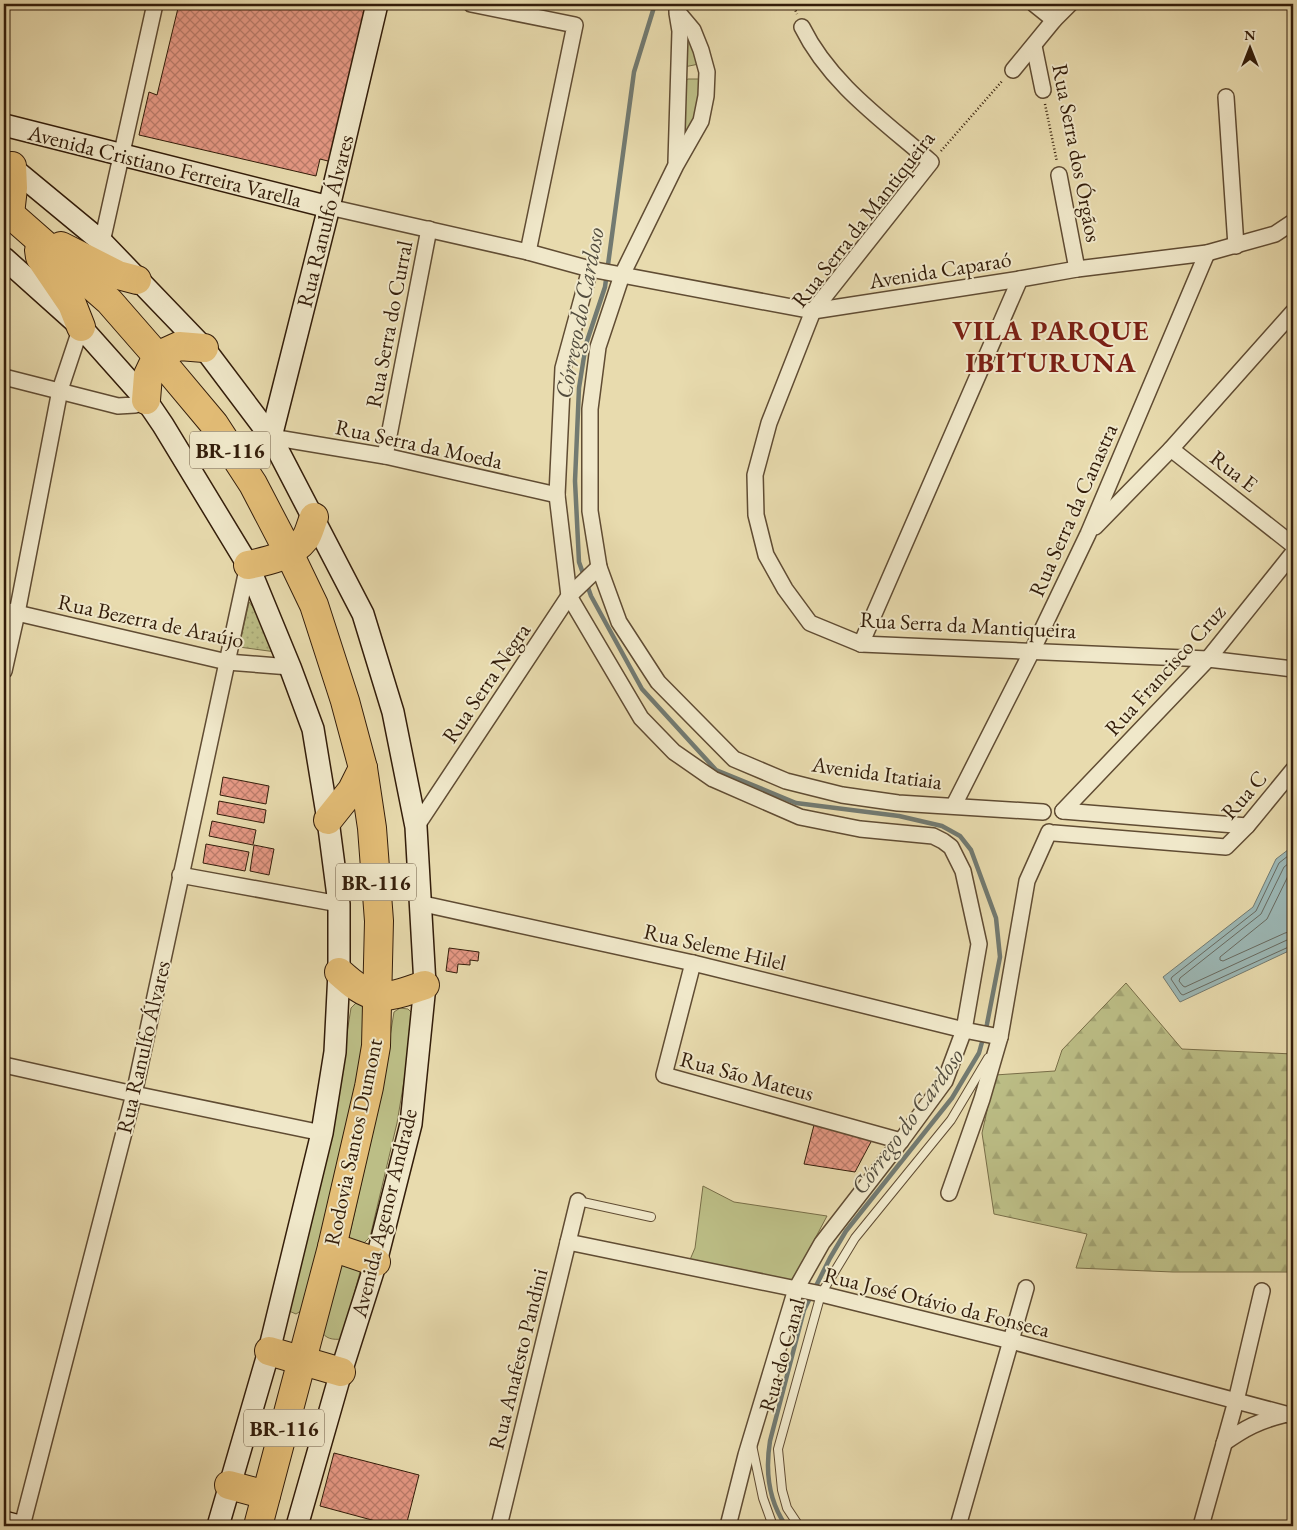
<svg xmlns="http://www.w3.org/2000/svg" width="1297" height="1530" viewBox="0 0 1297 1530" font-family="'EB Garamond',serif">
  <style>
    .grass { fill: #bcbe86; stroke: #786e48 }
    .forest { fill: url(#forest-firs); stroke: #786e48 }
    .park { fill: url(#park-dots); stroke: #786e48 }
    .water { fill: #9cb8b6; stroke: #727a71 }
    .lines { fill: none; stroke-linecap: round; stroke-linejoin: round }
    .shore { stroke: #686a60; stroke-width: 1 }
    .stream { stroke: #727a71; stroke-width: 4.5 }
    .building { fill: url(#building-cross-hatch); stroke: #331d0a }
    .lane-casing { stroke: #604c33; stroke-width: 10 }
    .street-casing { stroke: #604c33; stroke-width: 18 }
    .secondary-casing { stroke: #331d0a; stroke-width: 24 }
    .highway-casing { stroke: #331d0a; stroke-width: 30 }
    .path { stroke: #331d0a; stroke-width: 2.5; stroke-dasharray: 1 2.5; stroke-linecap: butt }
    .lane { stroke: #f0e8ca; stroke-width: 8 }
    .street { stroke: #f0e8ca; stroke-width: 15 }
    .secondary { stroke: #f0e8ca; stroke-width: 21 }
    .highway { stroke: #e4be77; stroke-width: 28 }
    .labels { text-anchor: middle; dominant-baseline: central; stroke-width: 4; stroke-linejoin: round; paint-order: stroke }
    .shield { fill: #f0e8ca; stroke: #6c5a44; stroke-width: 1 }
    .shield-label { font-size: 21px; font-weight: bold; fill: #331d0a }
    .street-label { font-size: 22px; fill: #331d0a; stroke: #f0e8ca }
    .water-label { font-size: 24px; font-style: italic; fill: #524c3e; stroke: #f0e8ca }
    .district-label { font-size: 28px; font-weight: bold; letter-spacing: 1px; fill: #7a1f14; stroke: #f0e8ca }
  </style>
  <defs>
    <pattern id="forest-firs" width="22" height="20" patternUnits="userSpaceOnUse" patternTransform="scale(1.25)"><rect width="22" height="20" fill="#bcbe86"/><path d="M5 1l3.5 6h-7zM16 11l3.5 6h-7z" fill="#a2a372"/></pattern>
    <pattern id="park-dots" width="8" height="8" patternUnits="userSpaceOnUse" patternTransform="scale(1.25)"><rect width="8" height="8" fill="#bcbe86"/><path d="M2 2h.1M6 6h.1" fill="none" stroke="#a2a372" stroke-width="1.8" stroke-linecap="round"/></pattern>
    <pattern id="building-cross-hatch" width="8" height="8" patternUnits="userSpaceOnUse" patternTransform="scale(1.25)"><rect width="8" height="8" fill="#e69985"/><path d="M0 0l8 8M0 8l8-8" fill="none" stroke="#bb7c6b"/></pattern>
  </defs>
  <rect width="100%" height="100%" fill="#e8dbae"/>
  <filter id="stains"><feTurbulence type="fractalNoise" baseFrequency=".004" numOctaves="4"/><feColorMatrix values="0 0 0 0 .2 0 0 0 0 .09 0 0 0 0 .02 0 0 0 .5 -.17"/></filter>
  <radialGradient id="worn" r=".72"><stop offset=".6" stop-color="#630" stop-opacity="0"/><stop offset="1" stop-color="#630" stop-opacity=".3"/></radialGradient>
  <g class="grass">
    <polygon points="687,27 699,64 684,67"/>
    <polygon points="688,79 701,79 698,118 680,146 682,82"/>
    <polygon points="366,1002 362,1080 304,1309 296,1314 289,1311 333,1120 351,1008 356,1003"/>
    <polygon points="400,1008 408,1009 413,1014 413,1027 397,1123 370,1237 364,1243 353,1243 349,1237 379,1105 394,1012"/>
    <polygon points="703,1186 734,1202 827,1216 791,1284 689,1262 695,1248"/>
    <path d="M337 1263 358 1264 360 1272 342 1339C332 1340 326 1339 320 1330Z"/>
  </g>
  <polygon class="forest" points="1126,983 1182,1049 1293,1054 1293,1272 1173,1272 1076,1268 1087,1234 994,1214 982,1133 995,1075 1055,1071 1062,1050"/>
  <polygon class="park" points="249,602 259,615 276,652 239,647"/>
  <polygon class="water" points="1293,846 1293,949 1180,1002 1163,977 1253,907 1276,859"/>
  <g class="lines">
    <g class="shore">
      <polyline points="1293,852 1279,863 1256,911 1172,977 1171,979 1181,994 1183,995 1293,945"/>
      <polyline points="1293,860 1284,867 1261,914 1180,978 1179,981 1183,986 1185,987 1287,940 1293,939"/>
      <polyline points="1293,869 1290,872 1267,919 1220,957 1220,960 1223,961 1285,933 1293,931"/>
    </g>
    <path class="stream" d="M655 4 634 72 605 287 586 344 579 388 575 481 579 562 591 596 642 689 716 770 796 803 899 816 942 826 960 836 971 850 996 918 1000 957 987 1024 979 1053 952 1098 846 1231 830 1258 804 1310 770 1441C765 1472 768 1500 786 1526"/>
  </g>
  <g class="building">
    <polygon points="179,4 369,4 332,162 320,159 316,176 139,135 149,92 157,95"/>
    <polygon points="223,777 269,786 266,804 220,795"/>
    <polygon points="219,801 266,810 264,823 217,814"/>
    <polygon points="212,821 256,830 253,845 209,836"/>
    <polygon points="206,844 249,852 245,871 203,863"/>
    <polygon points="254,845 274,849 269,875 250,871"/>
    <polygon points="449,948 479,952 478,961 470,960 470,965 458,964 457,973 446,971"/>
    <polygon points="814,1125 872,1140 855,1172 804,1164"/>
    <polygon points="334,1453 419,1475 406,1526 394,1526 320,1506"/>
  </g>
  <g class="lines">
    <defs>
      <g id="lane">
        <polyline points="578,1201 651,1217"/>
        <polyline points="752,1445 763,1498 773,1526"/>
        <polyline points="799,1526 787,1508 782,1490 778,1449 821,1294 855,1238 951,1120 988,1058"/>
      </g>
      <g id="street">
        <polyline points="471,4 575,25 528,252"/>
        <polyline points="1034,4 1054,20"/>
        <polyline points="677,11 693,30 701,50 707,72 706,96 701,121 676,165 622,275 598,347 590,409 590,511 599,567 619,622 658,682 734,759 786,781 842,795 898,803 1043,812"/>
        <path d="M802 27C830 84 884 121 931 162L813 311 769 423 755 475 756 515 766 555 785 589 810 623 861 644 1208 659 1293 669"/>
        <polyline points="1034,46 1043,90"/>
        <polyline points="1013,70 1054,20 1070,4"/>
        <polyline points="1226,97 1236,246"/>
        <polyline points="676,162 680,31 677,13"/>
        <polyline points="1059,175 1077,269"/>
        <polyline points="329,207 528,252 590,269 813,311 1020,279 1077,269 1207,253 1275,234 1293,222"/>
        <polyline points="102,242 155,4"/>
        <polyline points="590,269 563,368 557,495 569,596 641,718 674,752 713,779 800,817 860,829 933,836 943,841 951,847 963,871 979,944 964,1030 945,1081 901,1141 822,1243 796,1289 746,1455 728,1526"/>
        <polyline points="4,377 118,406 135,405 146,400"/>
        <polyline points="271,437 385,456 557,495"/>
        <polyline points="1171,449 1293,545"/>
        <polyline points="385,456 429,229"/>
        <polyline points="1095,527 1171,449 1293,312"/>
        <polyline points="4,610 227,662 290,667"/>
        <polyline points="861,644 1020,279"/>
        <polyline points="4,671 17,613 60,390 81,327"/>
        <polyline points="954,805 1032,651 1088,534 1207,253"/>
        <polyline points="1063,811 1208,659 1293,553"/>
        <polyline points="1063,811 1247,826"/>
        <polyline points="416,827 569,596 599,567"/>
        <polyline points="1054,833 1226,847 1247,826 1293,770"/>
        <polyline points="180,875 339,904"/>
        <polyline points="419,903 693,963 964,1030 1000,1037"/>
        <polyline points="693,963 664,1075 901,1141"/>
        <polyline points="4,1065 134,1094 322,1133"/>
        <polyline points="949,1193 982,1099 1000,1037 1027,881 1049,832"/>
        <polyline points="568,1242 821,1294 1011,1341 1293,1416"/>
        <path d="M1224 1443C1245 1428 1259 1421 1283 1415"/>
        <polyline points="22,1526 134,1094 248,565"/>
        <polyline points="499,1526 578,1201"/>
        <polyline points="958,1526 1026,1288"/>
        <polyline points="1201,1526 1236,1401 1262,1291"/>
      </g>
      <g id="secondary">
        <polyline points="4,125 329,207"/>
        <polyline points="4,161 102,242 204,348 271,437 363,614 393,712 416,827 425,985 411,1124 376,1262 341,1372 297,1526"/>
        <polyline points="4,258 81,327 146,400 163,425 248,565 290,667 313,729 328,820 339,904 339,972 335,1052 322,1133 269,1351 218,1526"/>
        <polyline points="271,437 329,207 377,4"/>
        <polyline points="4,1522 19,1526"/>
      </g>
      <g id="highway">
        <polyline points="4,211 10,214 109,301 157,356 214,424 253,484 289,553 314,605 345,701 363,768 372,828 379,921 376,1046 369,1087 332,1247 258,1526"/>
        <polyline points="10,214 13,188 12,166"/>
        <polyline points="61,246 118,275 137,280"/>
        <polyline points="39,250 40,257 72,304 81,327"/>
        <polyline points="146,400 148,375 157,356 179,346 204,348"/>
        <path d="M248 565C268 561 292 556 305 539 309 534 311 524 314 517"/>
        <polyline points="328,820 352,790 363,768"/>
        <path d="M339 972C349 981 364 995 379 996 391 998 412 989 425 985"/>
        <polyline points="332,1247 376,1262"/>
        <polyline points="269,1351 341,1372"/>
        <polyline points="229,1485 266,1495"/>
      </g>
    </defs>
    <use href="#lane" class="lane-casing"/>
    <use href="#street" class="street-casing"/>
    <use href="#secondary" class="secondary-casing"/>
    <use href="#highway" class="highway-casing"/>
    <g class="path">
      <polyline points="793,4 797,14"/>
      <polyline points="1045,104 1057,162"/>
      <polyline points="941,151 1003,80"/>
    </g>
    <use href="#lane" class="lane"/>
    <use href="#street" class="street"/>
    <use href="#secondary" class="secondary"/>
    <use href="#highway" class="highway"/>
  </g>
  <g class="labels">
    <g class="shield">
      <rect x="190" y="431.5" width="80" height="37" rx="4"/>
      <rect x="336" y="863.5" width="80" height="37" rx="4"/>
      <rect x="244" y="1409.5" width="80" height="37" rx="4"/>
    </g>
    <g class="shield-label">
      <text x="230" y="450">BR-116</text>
      <text x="376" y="882">BR-116</text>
      <text x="284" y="1428">BR-116</text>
    </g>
    <g class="street-label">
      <text transform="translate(1077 153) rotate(79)">Rua Serra dos Órgãos</text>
      <text transform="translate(165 166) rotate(14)">Avenida Cristiano Ferreira Varella</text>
      <text transform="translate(863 219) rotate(-52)">Rua Serra da Mantiqueira</text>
      <text transform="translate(325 221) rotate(-76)">Rua Ranulfo Álvares</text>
      <text transform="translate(940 270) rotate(-9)">Avenida Caparaó</text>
      <text transform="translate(389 324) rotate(-79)">Rua Serra do Curral</text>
      <text transform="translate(419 444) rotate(12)">Rua Serra da Moeda</text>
      <text transform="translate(1234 471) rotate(38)">Rua E</text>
      <text transform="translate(1073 510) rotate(-66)">Rua Serra da Canastra</text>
      <text transform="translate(151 621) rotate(12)">Rua Bezerra de Araújo</text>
      <text transform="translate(968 625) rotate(3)">Rua Serra da Mantiqueira</text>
      <text transform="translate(1165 670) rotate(-48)">Rua Francisco Cruz</text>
      <text transform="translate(486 683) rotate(-56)">Rua Serra Negra</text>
      <text transform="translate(877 773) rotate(8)">Avenida Itatiaia</text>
      <text transform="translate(1244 795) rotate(-49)">Rua C</text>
      <text transform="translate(715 947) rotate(13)">Rua Seleme Hilel</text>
      <text transform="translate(143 1047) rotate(-77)">Rua Ranulfo Álvares</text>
      <text transform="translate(747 1076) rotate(15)">Rua São Mateus</text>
      <text transform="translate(353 1142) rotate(-78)">Rodovia Santos Dumont</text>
      <text transform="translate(384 1213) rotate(-76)">Avenida Agenor Andrade</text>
      <text transform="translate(937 1302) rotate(14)">Rua José Otávio da Fonseca</text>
      <text transform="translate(782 1355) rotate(-74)">Rua do Canal</text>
      <text transform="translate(518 1359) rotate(-76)">Rua Anafesto Pandini</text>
    </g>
    <g class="water-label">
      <text transform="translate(579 313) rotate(-79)">Córrego do Cardoso</text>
      <text transform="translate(907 1121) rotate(-54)">Córrego do Cardoso</text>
    </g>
    <g class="district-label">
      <text x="1051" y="330">VILA PARQUE<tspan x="1051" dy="32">IBITURUNA</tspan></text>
    </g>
  </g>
  <rect width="1297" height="1530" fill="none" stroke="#e8dbae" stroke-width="20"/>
  <rect x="5" y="5" width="1287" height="1520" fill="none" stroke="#331d0a" stroke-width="2.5"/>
  <rect x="10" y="10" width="1277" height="1510" fill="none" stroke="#331d0a"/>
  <g transform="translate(1250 48)" stroke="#f0e8ca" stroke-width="4" paint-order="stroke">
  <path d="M0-4L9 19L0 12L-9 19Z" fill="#331d0a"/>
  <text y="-8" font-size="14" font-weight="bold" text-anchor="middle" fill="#331d0a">N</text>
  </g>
  <rect width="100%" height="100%" filter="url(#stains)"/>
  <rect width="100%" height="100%" fill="url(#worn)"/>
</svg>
